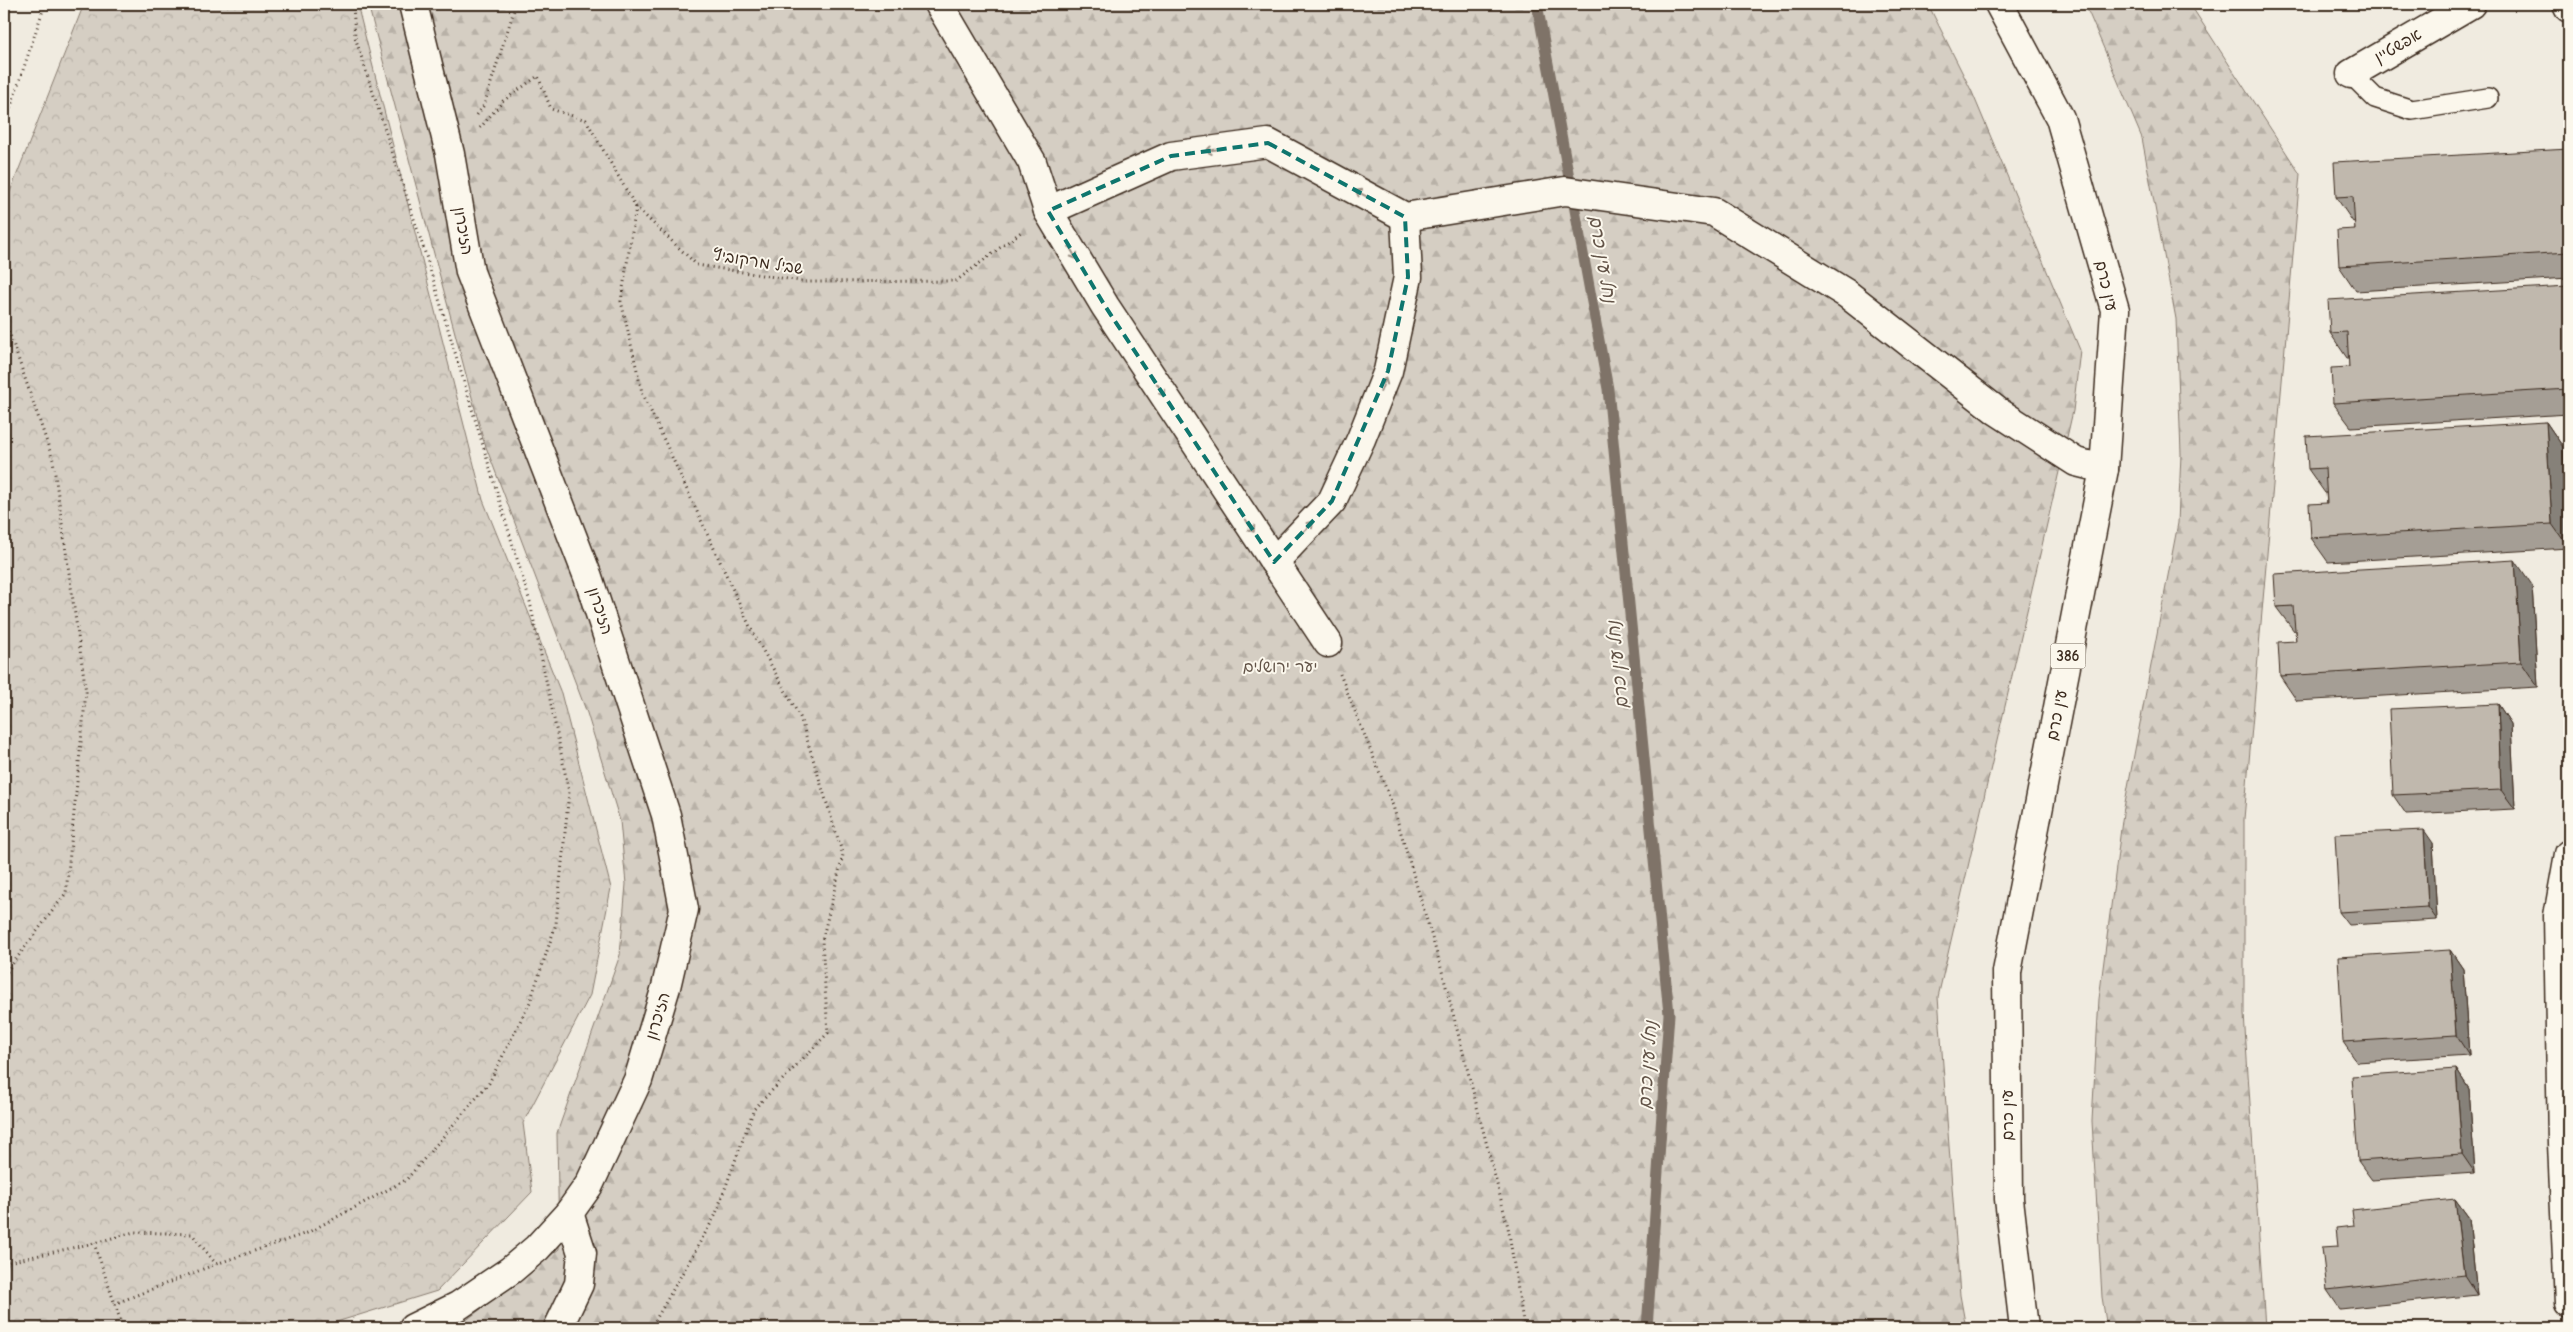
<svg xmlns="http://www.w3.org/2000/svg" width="2573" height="1332" viewBox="0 0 2573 1332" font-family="'Comic Neue','Playpen Sans Hebrew',sans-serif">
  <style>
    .forest { fill: url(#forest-firs); stroke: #887c70 }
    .park { fill: url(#park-crowns); stroke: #887c70 }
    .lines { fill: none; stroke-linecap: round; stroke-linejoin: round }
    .stream { stroke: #7f7367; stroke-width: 11 }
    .service-casing { stroke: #3b2a1e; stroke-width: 22 }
    .minor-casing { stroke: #3b2a1e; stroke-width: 31 }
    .primary-casing { stroke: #3b2a1e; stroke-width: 31 }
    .path { stroke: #3b2a1e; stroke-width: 3; stroke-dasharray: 1 4; stroke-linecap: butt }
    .service { stroke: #fbf7ec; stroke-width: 19 }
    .minor { stroke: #fbf7ec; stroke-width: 28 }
    .primary { stroke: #fbf7ec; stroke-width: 28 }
    .wall { fill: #a59e95; stroke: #3b2a1e }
    .shaded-wall { fill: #868179; stroke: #3b2a1e }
    .building { fill: #c0b8ad; stroke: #3b2a1e }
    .oneway { stroke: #9b9085 }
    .marked { fill: none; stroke: #0f766e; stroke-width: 4; stroke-dasharray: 10 6; stroke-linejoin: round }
    .labels { text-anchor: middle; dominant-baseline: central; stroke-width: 4; stroke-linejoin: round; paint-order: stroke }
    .shield { fill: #fbf7ec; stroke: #75685c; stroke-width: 1 }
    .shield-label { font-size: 15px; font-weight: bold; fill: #3b2a1e }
    .street-label { font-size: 16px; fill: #3b2a1e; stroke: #fbf7ec }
    .park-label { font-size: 16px; fill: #625347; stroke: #fbf7ec }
    .water-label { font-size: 18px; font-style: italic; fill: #635448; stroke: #fbf7ec }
  </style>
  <defs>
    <pattern id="forest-firs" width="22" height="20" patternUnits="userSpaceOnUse" patternTransform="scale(1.25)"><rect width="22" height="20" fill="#d5cec3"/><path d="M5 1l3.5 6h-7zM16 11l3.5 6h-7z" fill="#b8b1a7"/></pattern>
    <pattern id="park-crowns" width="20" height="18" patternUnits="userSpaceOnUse" patternTransform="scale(1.25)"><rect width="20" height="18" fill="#d5cec3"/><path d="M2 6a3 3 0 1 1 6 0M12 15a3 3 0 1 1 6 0" fill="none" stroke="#b8b1a7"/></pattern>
  </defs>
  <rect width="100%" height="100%" fill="#f0ebe0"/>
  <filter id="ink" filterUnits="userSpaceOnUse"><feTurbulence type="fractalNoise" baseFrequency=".02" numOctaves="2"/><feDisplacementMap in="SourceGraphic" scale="10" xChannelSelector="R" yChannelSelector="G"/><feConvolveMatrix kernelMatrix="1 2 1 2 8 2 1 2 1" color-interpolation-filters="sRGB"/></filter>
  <g filter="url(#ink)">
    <g class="forest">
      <polygon points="368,4 1928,4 1972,92 2080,350 2073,411 1938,997 1960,1295 1966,1328 456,1328 559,1249 557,1133 620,955 626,884 620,821 587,713 483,439"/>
      <polygon points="2085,4 2190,4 2300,174 2244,819 2244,1014 2265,1328 2107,1328 2102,1297 2092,1121 2099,999 2123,813 2178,523 2181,454 2176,319 2142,138"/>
    </g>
    <polygon class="park" points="84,4 357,4 483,500 561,693 611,888 590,995 523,1123 532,1192 437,1291 317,1328 4,1328 4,207"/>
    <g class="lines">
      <polyline class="stream" points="1537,4 1608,389 1669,1014 1647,1328"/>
      <defs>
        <polyline id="service" points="2351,74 2375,98 2412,110 2488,98"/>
        <g id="minor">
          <polyline points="413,4 450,154 470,272 588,577 666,815 684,909 666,987 638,1080 589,1185 569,1213 537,1248 511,1270 458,1306 413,1328"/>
          <polyline points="939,4 1032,162 1048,211 1105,306 1328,643"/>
          <polyline points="2567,4 2569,8"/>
          <polyline points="2351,74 2471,4"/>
          <polyline points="1048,211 1171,156 1268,143 1405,217 1565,191 1714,212 1847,294 1997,411 2076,462 2104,469"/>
          <polyline points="1274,562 1332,501 1361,439 1388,371 1408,277 1405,217"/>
          <polyline points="2569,854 2558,916 2562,1143 2569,1304"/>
          <polyline points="558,1328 579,1284 582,1253 569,1213"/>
        </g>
        <polyline id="primary" points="1999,4 2060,118 2115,310 2104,469 2007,972 2009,1199 2024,1328"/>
      </defs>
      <use href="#service" class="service-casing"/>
      <use href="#minor" class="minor-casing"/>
      <use href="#primary" class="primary-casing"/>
      <g class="path">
        <polyline points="477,115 484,105 516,4"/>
        <polyline points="4,127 45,4"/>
        <polyline points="480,128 503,101 538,76 551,109 586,120 636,207 697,265 807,282 956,281 1021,232"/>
        <polyline points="636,207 621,301 642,392 752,631 800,717 843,855 822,941 828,1033 754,1109 715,1216 651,1328"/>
        <polyline points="4,317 53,460 86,692 66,893 4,975"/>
        <polyline points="1340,674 1393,806 1442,971 1508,1227 1524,1328"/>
        <polyline points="94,1243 123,1328"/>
        <polyline points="4,1263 94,1243 134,1232 192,1234 216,1264"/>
        <polyline points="114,1304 216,1264 307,1233 406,1180 489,1083 530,1002 556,924 569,792 530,602 427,259 355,37 353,4"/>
      </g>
      <use href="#service" class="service"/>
      <use href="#minor" class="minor"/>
      <use href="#primary" class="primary"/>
    </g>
    <g class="wall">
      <polygon points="2569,149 2569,278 2356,291 2339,266 2355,229 2355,221 2353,222 2336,197"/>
      <polygon points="2569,287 2569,414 2351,427 2333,403 2349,367 2349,358 2347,358 2330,333"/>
      <polygon points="2546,422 2563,447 2569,548 2328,562 2311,538 2327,503 2326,493 2325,493 2308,469"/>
      <polygon points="2532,585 2538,687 2297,701 2280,676 2296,641 2295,631 2294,631 2276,607"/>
      <polygon points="2498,704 2511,724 2515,809 2406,814 2393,795"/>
      <polygon points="2433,843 2437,920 2349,925 2339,912"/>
      <polygon points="2450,950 2463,969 2469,1055 2357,1062 2343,1042"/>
      <polygon points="2456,1069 2469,1089 2475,1173 2372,1180 2358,1161"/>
      <polygon points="2455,1199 2469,1218 2477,1295 2340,1309 2327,1290 2338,1247 2354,1226"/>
    </g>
    <g class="shaded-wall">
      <polygon points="2546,422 2563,447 2569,548 2552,524"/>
      <polygon points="2515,560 2532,585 2538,687 2521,662"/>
      <polygon points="2498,704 2511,724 2515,809 2501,790"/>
      <polygon points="2424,830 2433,843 2437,920 2428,907"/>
      <polygon points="2450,950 2463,969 2469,1055 2456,1035"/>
      <polygon points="2456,1069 2469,1089 2475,1173 2462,1154"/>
      <polygon points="2455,1199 2469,1218 2477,1295 2464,1275"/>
    </g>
    <g class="building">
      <polygon points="2569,149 2569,252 2339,266 2337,230 2355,229 2353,196 2336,197 2334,162"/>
      <polygon points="2568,286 2569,299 2569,389 2333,403 2331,368 2349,367 2347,332 2330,333 2328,300"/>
      <polygon points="2546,422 2552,524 2311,538 2309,504 2327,503 2325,468 2308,469 2306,436"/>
      <polygon points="2515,560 2521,662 2280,676 2278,642 2296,641 2293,606 2276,607 2274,574"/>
      <polygon points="2498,704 2501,790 2393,795 2389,709"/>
      <polygon points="2424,830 2428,907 2339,912 2335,834"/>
      <polygon points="2450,950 2456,1035 2343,1042 2338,957"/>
      <polygon points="2456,1069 2462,1154 2358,1161 2352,1076"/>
      <polygon points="2455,1199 2464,1275 2327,1290 2322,1248 2338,1247 2336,1228 2354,1226 2352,1210"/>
    </g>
    <defs><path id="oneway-shaft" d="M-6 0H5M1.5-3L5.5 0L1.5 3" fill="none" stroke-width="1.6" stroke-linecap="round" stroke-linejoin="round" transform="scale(1.25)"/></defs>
    <g class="oneway">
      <use href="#oneway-shaft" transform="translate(1213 150) rotate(173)"/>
      <use href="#oneway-shaft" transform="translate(1362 194) rotate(-152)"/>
      <use href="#oneway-shaft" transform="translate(1073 253) rotate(59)"/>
      <use href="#oneway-shaft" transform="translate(1383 385) rotate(-69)"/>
      <use href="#oneway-shaft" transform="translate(1161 390) rotate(57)"/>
      <use href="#oneway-shaft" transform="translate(1250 526) rotate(57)"/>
      <use href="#oneway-shaft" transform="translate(1308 527) rotate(-46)"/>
    </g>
  </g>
  <path class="marked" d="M1268 143 1405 217 1408 277 1388 371 1332 501 1274 562 1105 306 1048 211 1171 156Z"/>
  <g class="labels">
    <rect class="shield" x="2050.5" y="643.5" width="35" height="25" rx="4"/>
    <g class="shield-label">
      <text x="2068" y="656">386</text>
    </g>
    <g class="street-label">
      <text transform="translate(2398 46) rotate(-30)">אפשטיין</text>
      <text transform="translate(463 231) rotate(80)">הזיכרון</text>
      <text transform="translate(758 262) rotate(9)">שביל מרקוביץ</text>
      <text transform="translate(2106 286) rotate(77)">עין כרם</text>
      <text transform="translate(600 611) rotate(72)">הזיכרון</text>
      <text transform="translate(2057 715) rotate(-79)">עין כרם</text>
      <text transform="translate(658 1016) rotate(-73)">הזיכרון</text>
      <text transform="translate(2008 1115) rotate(-90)">עין כרם</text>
    </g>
    <g class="park-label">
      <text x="1280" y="667">יער ירושלים</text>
    </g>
    <g class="water-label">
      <text transform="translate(1602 259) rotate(80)">נחל עין כרם</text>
      <text transform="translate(1618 665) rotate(-96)">נחל עין כרם</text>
      <text transform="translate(1648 1065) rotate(-86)">נחל עין כרם</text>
    </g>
  </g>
  <rect width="2573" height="1332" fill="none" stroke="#fbf7ec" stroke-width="20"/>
  <rect x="10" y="10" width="2553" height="1312" fill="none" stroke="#3b2a1e" stroke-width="2" filter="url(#ink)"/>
</svg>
